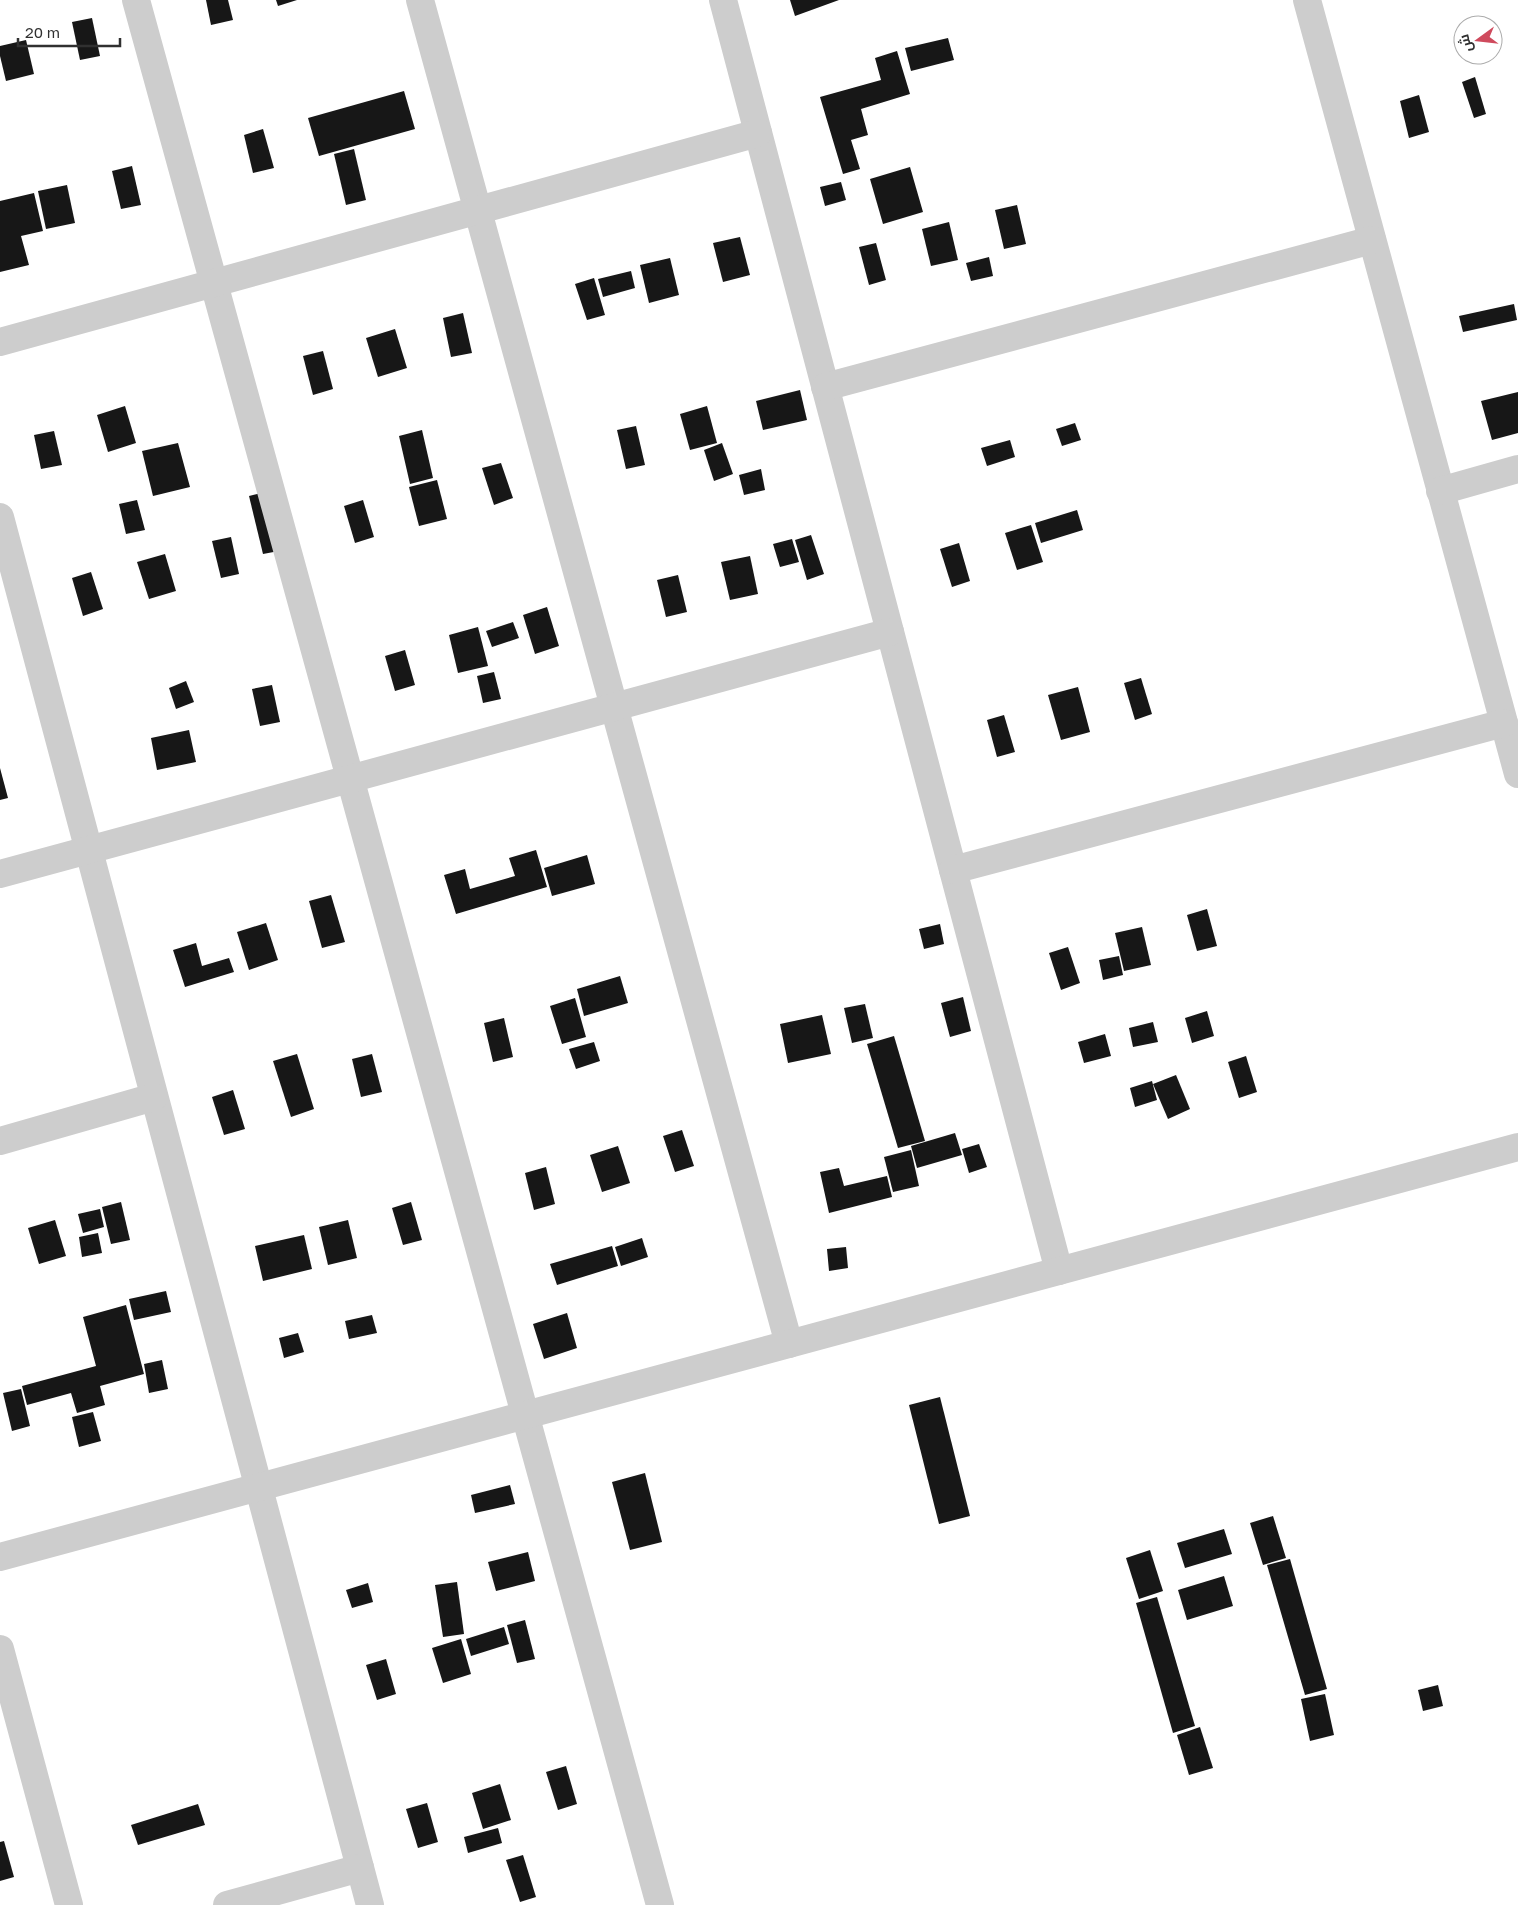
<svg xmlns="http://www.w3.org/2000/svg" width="1518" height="1905" viewBox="0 0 1518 1905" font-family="'Golos Text',Cairo,sans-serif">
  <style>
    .building { fill: #171717 }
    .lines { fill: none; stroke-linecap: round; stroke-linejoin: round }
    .minor { stroke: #cdcdcd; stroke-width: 28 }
  </style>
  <rect width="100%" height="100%" fill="#fff"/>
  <g class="building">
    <polygon points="206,0 228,0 233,20 211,25"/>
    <polygon points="276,0 297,0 278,6"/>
    <polygon points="790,0 839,0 795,16"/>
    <polygon points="92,18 100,56 80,60 72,22"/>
    <polygon points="948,38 954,60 911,71 905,48"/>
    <polygon points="26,40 34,74 6,81 0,56 0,46"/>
    <polygon points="897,51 910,94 861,109 868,135 851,140 860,169 843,174 820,97 881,80 875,58"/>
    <polygon points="1475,77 1486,114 1474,118 1462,82"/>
    <polygon points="404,91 415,129 319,156 308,118"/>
    <polygon points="1419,95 1429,132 1409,138 1400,101"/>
    <polygon points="263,129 274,168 253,173 244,135"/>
    <polygon points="354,149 366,200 346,205 334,154"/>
    <polygon points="132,166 141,205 121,209 112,171"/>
    <polygon points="910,167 923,212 883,224 870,179"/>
    <polygon points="841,182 846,200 825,206 820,187"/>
    <polygon points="67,185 75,223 46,229 38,191"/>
    <polygon points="34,193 43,231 21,236 29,265 0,272 0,201"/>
    <polygon points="1017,205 1026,244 1004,249 995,210"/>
    <polygon points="949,222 958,260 931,266 922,229"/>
    <polygon points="740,237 750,275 723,282 713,243"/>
    <polygon points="876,243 886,280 869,285 859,247"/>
    <polygon points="989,257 993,276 971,281 966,263"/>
    <polygon points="670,258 679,295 649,303 640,265"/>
    <polygon points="631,271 635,288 603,297 598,279"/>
    <polygon points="594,278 605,315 587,320 575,284"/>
    <polygon points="1514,304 1517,320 1463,332 1459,316"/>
    <polygon points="463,313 472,353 451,357 443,318"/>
    <polygon points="395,329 407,368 378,377 366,338"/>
    <polygon points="323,351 333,389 313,395 303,356"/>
    <polygon points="800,390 807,420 763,430 756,401"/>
    <polygon points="1518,392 1518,433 1492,440 1481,401"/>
    <polygon points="125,406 136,443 108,452 97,415"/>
    <polygon points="707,406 717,443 690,450 680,414"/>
    <polygon points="1075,423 1081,440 1062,446 1056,429"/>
    <polygon points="636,426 645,465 626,469 617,430"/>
    <polygon points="422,430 433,478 410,484 399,436"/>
    <polygon points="54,431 62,465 41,469 34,435"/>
    <polygon points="1010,440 1015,457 987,466 981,448"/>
    <polygon points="178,443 190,487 153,496 142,451"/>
    <polygon points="722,443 733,474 714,481 704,450"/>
    <polygon points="501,463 513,498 494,505 482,468"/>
    <polygon points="761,469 765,490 744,495 739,475"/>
    <polygon points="437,480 447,519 419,526 409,487"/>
    <polygon points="266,492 279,551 263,554 249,496"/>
    <polygon points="137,500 145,530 126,534 119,504"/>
    <polygon points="363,500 374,537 355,543 344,506"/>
    <polygon points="1077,510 1083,530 1041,543 1035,523"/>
    <polygon points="1031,525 1043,562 1017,570 1005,533"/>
    <polygon points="811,535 824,574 807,580 795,540"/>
    <polygon points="231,537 239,574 221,578 212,541"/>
    <polygon points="792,539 799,562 780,567 773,544"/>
    <polygon points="959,543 970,581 952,587 940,549"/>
    <polygon points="165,554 176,591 149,599 137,562"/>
    <polygon points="750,556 758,594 730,600 721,562"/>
    <polygon points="91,572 103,609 83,616 72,578"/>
    <polygon points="678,575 687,612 666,617 657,580"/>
    <polygon points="547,607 559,646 535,654 523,615"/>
    <polygon points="513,622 519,638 492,647 486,631"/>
    <polygon points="478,627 488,666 458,673 449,635"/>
    <polygon points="405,650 415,685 395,691 385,656"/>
    <polygon points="494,672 501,699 483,703 477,676"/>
    <polygon points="1141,678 1152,714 1135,720 1124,683"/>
    <polygon points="186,681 194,702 176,709 169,688"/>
    <polygon points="272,685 280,722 260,726 252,689"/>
    <polygon points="1078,687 1090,732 1061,740 1048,695"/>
    <polygon points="1004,715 1015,752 997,757 987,720"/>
    <polygon points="189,730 196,762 157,770 151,738"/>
    <polygon points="0,768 8,798 0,800"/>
    <polygon points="536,850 547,887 456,914 444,875 465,869 470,889 515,876 509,858"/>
    <polygon points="587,855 595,884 552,896 544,868"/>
    <polygon points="331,895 345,942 322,948 309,901"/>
    <polygon points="1207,909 1217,946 1197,951 1187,915"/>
    <polygon points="266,923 278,960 249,970 237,932"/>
    <polygon points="940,924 944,944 924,949 919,929"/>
    <polygon points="1142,927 1151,965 1124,971 1115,933"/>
    <polygon points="196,943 202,966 229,958 234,972 185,987 173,950"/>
    <polygon points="1068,947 1080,983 1061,990 1049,953"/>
    <polygon points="1119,956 1123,975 1103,980 1099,960"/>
    <polygon points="620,976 628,1003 584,1016 577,989"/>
    <polygon points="963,997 971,1031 950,1037 941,1003"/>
    <polygon points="575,998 586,1037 562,1044 550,1006"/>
    <polygon points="865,1004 873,1038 852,1043 844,1008"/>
    <polygon points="1207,1011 1214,1036 1192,1043 1185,1018"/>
    <polygon points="822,1015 831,1054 788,1063 780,1024"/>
    <polygon points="504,1018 513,1057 493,1062 484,1023"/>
    <polygon points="1153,1022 1158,1042 1133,1047 1129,1028"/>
    <polygon points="1105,1034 1111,1056 1084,1063 1078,1042"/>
    <polygon points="894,1036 925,1141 898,1148 867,1044"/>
    <polygon points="594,1042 600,1061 576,1069 569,1049"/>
    <polygon points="297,1054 314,1109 291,1117 273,1061"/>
    <polygon points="372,1054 382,1092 361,1097 352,1059"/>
    <polygon points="1246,1056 1257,1092 1239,1098 1228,1062"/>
    <polygon points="1176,1075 1190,1109 1168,1119 1153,1084"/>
    <polygon points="1152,1081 1157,1100 1135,1107 1130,1088"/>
    <polygon points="233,1090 245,1129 224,1135 212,1097"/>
    <polygon points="682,1130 694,1166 675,1172 663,1136"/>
    <polygon points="955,1133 962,1155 917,1168 911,1146"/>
    <polygon points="979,1144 987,1167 969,1173 962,1149"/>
    <polygon points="618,1146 630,1183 602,1192 590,1155"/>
    <polygon points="911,1150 919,1186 893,1192 884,1157"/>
    <polygon points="546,1167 555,1204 534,1210 525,1173"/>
    <polygon points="839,1168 844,1186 887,1176 892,1197 829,1213 820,1172"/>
    <polygon points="121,1202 130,1240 111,1244 102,1207"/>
    <polygon points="411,1202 422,1240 403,1245 392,1208"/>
    <polygon points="100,1209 104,1227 83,1233 78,1214"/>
    <polygon points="55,1220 66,1256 39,1264 28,1228"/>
    <polygon points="348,1220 357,1258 328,1265 319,1227"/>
    <polygon points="98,1233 102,1253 82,1257 79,1237"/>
    <polygon points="304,1235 312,1269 263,1281 255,1246"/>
    <polygon points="642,1238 648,1257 621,1266 615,1247"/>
    <polygon points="612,1246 618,1266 557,1285 550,1264"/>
    <polygon points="846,1247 848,1268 829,1271 827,1249"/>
    <polygon points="166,1291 171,1312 134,1320 129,1299"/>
    <polygon points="126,1305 144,1374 100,1386 105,1405 77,1413 71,1393 27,1405 22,1386 96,1366 83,1317"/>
    <polygon points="567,1313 577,1348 544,1359 533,1324"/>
    <polygon points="372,1315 377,1333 349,1339 345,1321"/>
    <polygon points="298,1333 304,1352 284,1358 279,1338"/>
    <polygon points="162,1360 168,1389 149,1393 144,1364"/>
    <polygon points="21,1389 30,1426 12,1431 3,1393"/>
    <polygon points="940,1397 970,1516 939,1524 909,1405"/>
    <polygon points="93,1412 101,1441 79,1447 72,1417"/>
    <polygon points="645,1473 662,1542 630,1550 612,1482"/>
    <polygon points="510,1485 515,1504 475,1513 471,1495"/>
    <polygon points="1273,1516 1286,1558 1263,1565 1250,1523"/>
    <polygon points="1224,1529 1232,1554 1185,1568 1177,1543"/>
    <polygon points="1150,1550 1163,1591 1139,1599 1126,1558"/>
    <polygon points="528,1552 535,1581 496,1591 488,1562"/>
    <polygon points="1290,1559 1327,1689 1305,1695 1267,1565"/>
    <polygon points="1224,1576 1233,1606 1187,1620 1178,1590"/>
    <polygon points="457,1582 464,1634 443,1637 435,1585"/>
    <polygon points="368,1583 373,1602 352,1608 346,1590"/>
    <polygon points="1157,1597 1195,1726 1173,1733 1136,1603"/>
    <polygon points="525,1620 535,1659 517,1663 507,1625"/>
    <polygon points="504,1627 509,1644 471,1656 466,1639"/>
    <polygon points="461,1639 471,1674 443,1683 432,1648"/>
    <polygon points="386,1659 396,1694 377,1700 366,1665"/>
    <polygon points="1438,1685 1443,1706 1423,1711 1418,1690"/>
    <polygon points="1325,1694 1334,1735 1310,1741 1301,1699"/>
    <polygon points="1200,1727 1213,1768 1189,1775 1177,1735"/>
    <polygon points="566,1766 577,1804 558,1810 546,1772"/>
    <polygon points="500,1784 511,1820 483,1829 472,1793"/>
    <polygon points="427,1803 438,1842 418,1848 406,1809"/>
    <polygon points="198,1804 205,1825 138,1845 131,1825"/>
    <polygon points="498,1828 502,1843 468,1853 464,1837"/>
    <polygon points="4,1841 14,1877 0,1881 0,1842"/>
    <polygon points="523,1855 536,1897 520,1902 506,1860"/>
  </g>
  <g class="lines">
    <g class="minor">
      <polyline points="136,0 660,1905"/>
      <polyline points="420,0 789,1344"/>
      <polyline points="723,0 1059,1271"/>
      <polyline points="1307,0 1518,774"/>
      <polyline points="0,342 758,133"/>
      <polyline points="825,387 1372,240"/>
      <polyline points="1440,491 1518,469"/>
      <polyline points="0,517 370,1905"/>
      <polyline points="953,870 1504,723"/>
      <polyline points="0,874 890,632"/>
      <polyline points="0,1141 154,1097"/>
      <polyline points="0,1557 1518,1147"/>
      <polyline points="0,1649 69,1905"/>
      <polyline points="227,1905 360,1868"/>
    </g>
  </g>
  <g transform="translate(1478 40) rotate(255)"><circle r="24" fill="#ffffff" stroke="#acacac"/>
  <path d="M0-4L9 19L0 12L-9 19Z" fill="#cf4a5d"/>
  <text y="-8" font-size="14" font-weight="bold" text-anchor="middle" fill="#303030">ش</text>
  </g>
  <path d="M18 38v8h102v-8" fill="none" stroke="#303030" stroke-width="2.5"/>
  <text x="25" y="38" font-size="15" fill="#303030" stroke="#ffffff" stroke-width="4" paint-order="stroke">20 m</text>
</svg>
